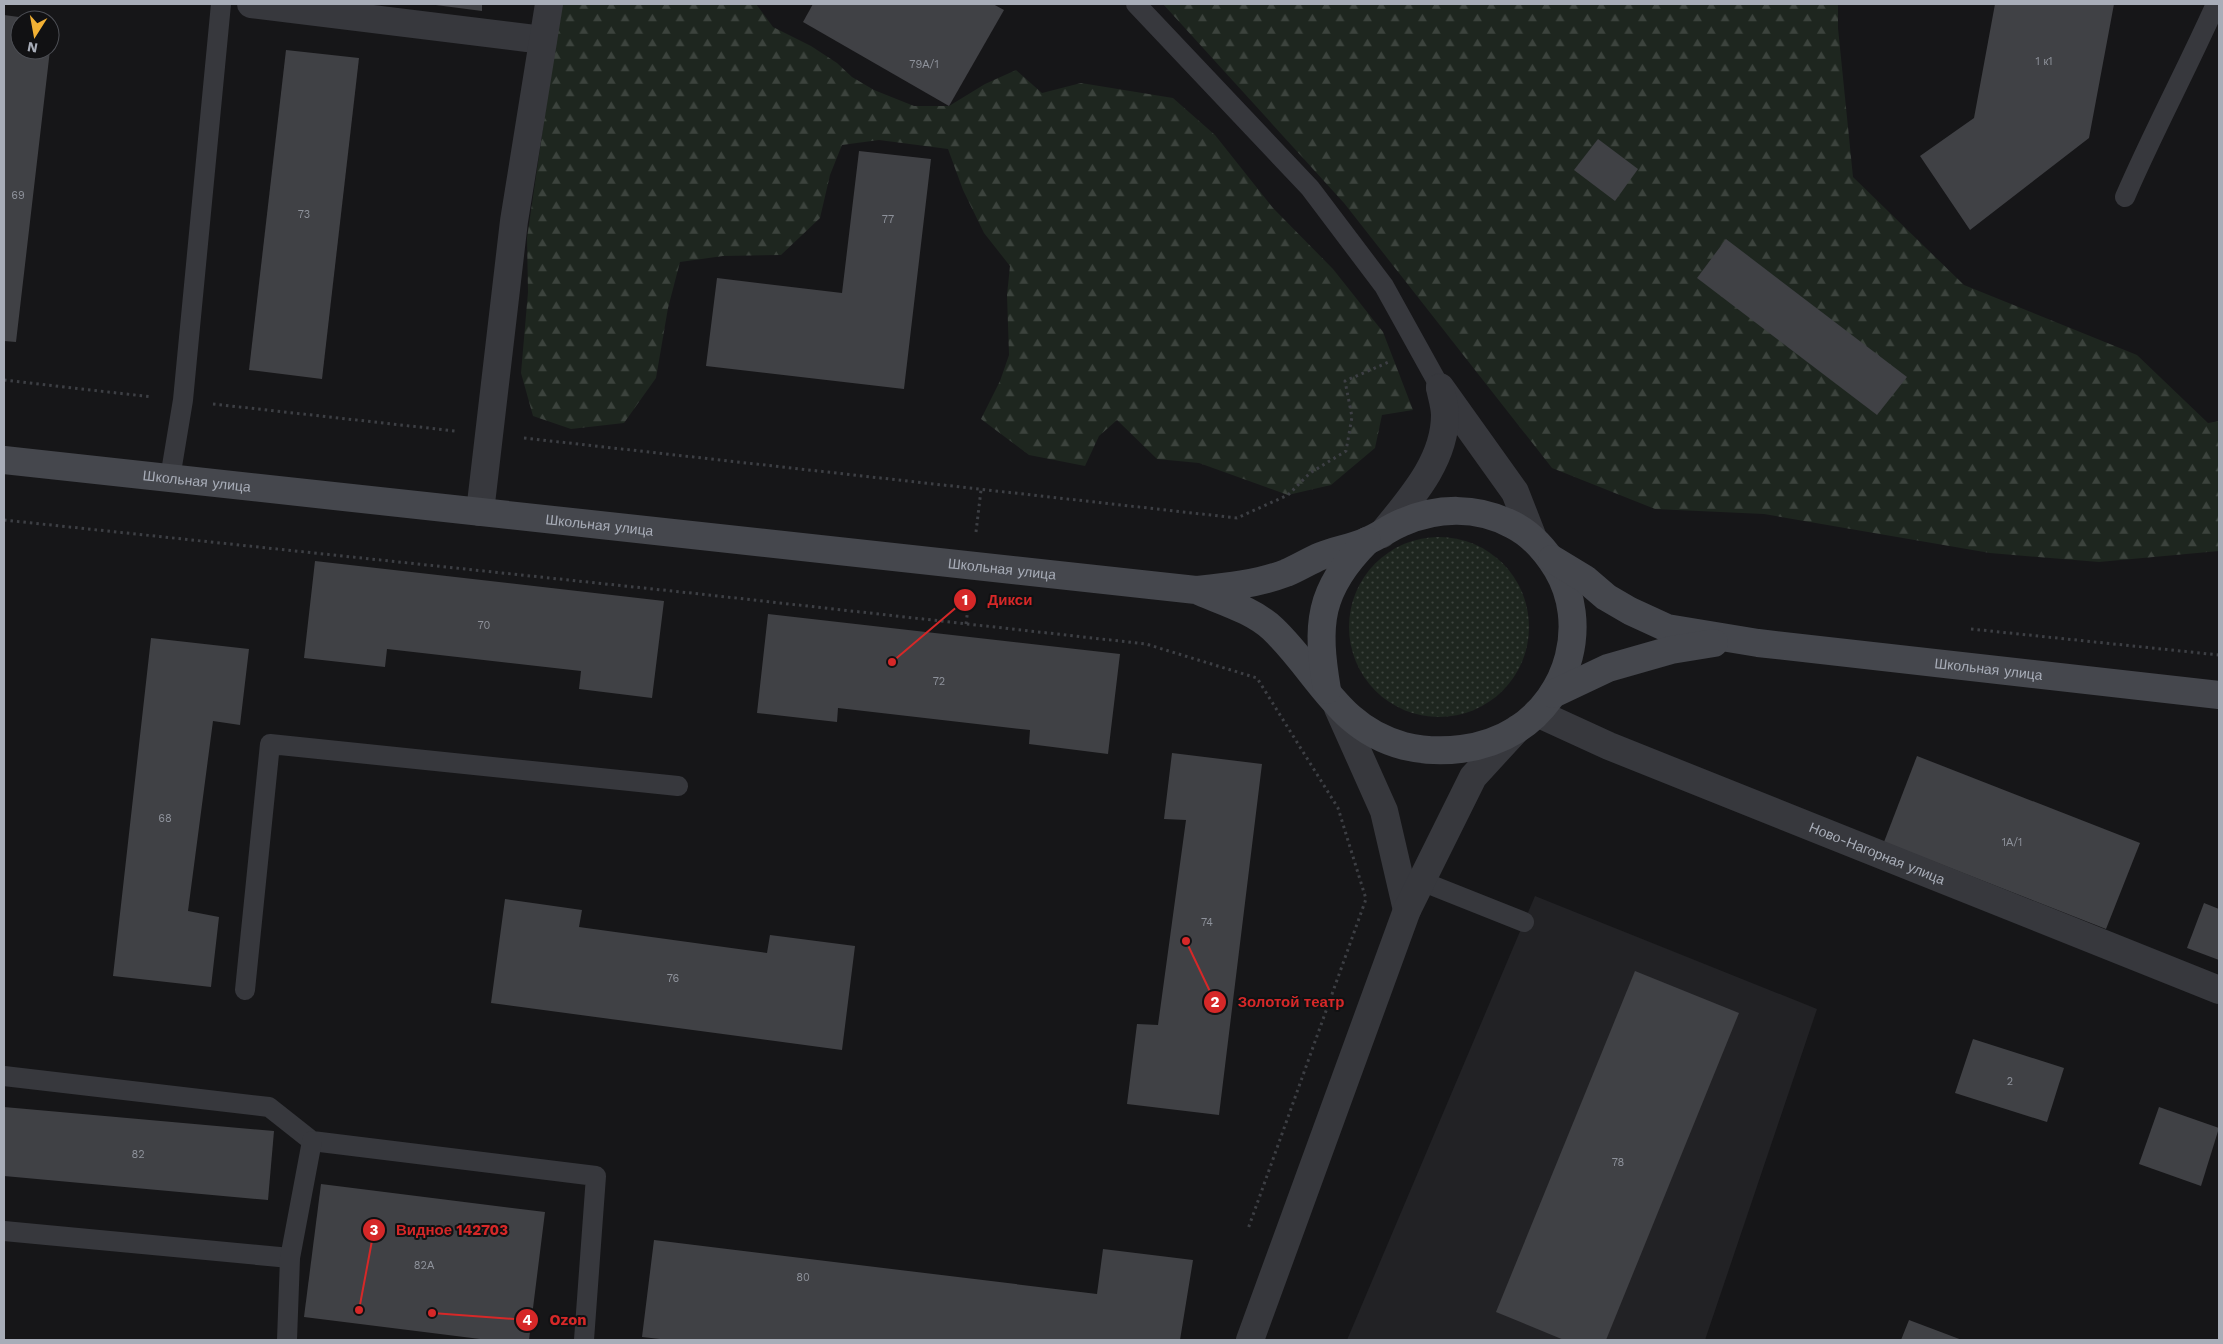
<svg xmlns="http://www.w3.org/2000/svg" width="2223" height="1344" viewBox="0 0 2223 1344" font-family="'Work Sans',sans-serif">
  <style>
    .built { fill: #222225 }
    .grass { fill: url(#grass-dots) }
    .forest { fill: url(#forest-firs) }
    .building { fill: #404145 }
    .lines { fill: none; stroke-linecap: round; stroke-linejoin: round }
    .path { stroke: #3d3f44; stroke-width: 3; stroke-dasharray: 2.5 4; stroke-linecap: butt }
    .lane { stroke: #37383d; stroke-width: 20 }
    .street { stroke: #37383d; stroke-width: 28 }
    .secondary { stroke: #45474d; stroke-width: 28 }
    .labels { text-anchor: middle; dominant-baseline: central; stroke-width: 4; stroke-linejoin: round; paint-order: stroke }
    .number-label { font-size: 11px; fill: #8e929b }
    .street-label { font-size: 14px; fill: #a8adb8; stroke: #111113 }
    .leader { fill: none; stroke: #d62828; stroke-width: 2 }
    .callout-dot { fill: #d62828; stroke: #111113; stroke-width: 2 }
    .mark-label { font-size: 15px; text-anchor: middle; font-weight: bold; fill: #fff }
    .callout-label { font-size: 15px; text-anchor: middle; font-weight: bold; fill: #d62828; stroke: #111113; stroke-width: 4; stroke-linejoin: round; paint-order: stroke }
  </style>
  <defs>
    <pattern id="grass-dots" width="8" height="8" patternUnits="userSpaceOnUse" patternTransform="scale(1.25)"><rect width="8" height="8" fill="#1e261f"/><path d="M2 2h.1M6 6h.1" fill="none" stroke="#3c433d" stroke-width="1.8" stroke-linecap="round"/></pattern>
    <pattern id="forest-firs" width="22" height="20" patternUnits="userSpaceOnUse" patternTransform="scale(1.25)"><rect width="22" height="20" fill="#1e261f"/><path d="M5 1l3.5 6h-7zM16 11l3.5 6h-7z" fill="#3c433d"/></pattern>
  </defs>
  <rect width="100%" height="100%" fill="#161618"/>
  <polygon class="built" points="1535,896 1817,1009 1705,1340 1347,1340"/>
  <circle class="grass" cx="1439" cy="627" r="90"/>
  <g class="forest">
    <polygon points="561,4 756,4 773,27 811,46 837,63 852,77 874,90 914,106 949,106 985,84 1016,70 1042,93 1081,83 1173,98 1215,135 1273,208 1333,269 1383,332 1413,410 1382,415 1375,448 1331,485 1288,495 1199,463 1157,459 1117,420 1099,436 1085,466 1029,455 981,419 1000,381 1009,355 1007,295 1010,266 984,233 963,190 948,149 879,140 842,145 830,175 820,218 781,255 723,256 680,262 668,308 656,378 624,423 571,429 533,416 521,373 528,292 527,238"/>
    <polygon points="1163,4 1838,4 1838,28 1853,177 1964,285 2137,355 2208,423 2219,421 2219,551 2099,562 1990,553 1764,514 1655,509 1552,468 1344,203"/>
  </g>
  <g class="building">
    <polygon points="428,4 482,4 482,11"/>
    <polygon points="813,4 993,4 1004,10 949,106 803,22"/>
    <polygon points="1995,4 2114,4 2089,138 1970,230 1920,156 1974,118"/>
    <polygon points="4,15 34,19 20,20 20,50 50,50 16,342 4,341"/>
    <polygon points="50,21 53,21 51,40 50,40"/>
    <polygon points="286,50 359,58 322,379 249,370"/>
    <polygon points="1598,139 1638,169 1615,201 1574,170"/>
    <polygon points="859,151 931,159 904,389 706,366 717,278 842,293"/>
    <polygon points="1726,239 1907,377 1877,415 1697,278"/>
    <polygon points="315,561 664,601 652,698 579,689 581,671 387,649 385,667 304,658"/>
    <polygon points="768,614 1120,654 1108,754 1029,744 1030,730 838,708 837,722 757,713"/>
    <polygon points="151,638 249,649 240,725 213,721 188,911 219,917 211,987 113,976"/>
    <polygon points="1172,753 1262,764 1219,1115 1127,1104 1137,1024 1158,1025 1186,820 1164,819"/>
    <polygon points="1917,756 2140,843 2106,929 1884,842"/>
    <polygon points="505,899 582,910 579,927 767,953 770,935 855,946 842,1050 491,1003"/>
    <polygon points="2204,903 2219,909 2219,960 2187,948"/>
    <polygon points="1635,971 1739,1013 1606,1340 1564,1340 1496,1312"/>
    <polygon points="1973,1039 2064,1068 2047,1122 1955,1093"/>
    <polygon points="4,1107 274,1131 268,1200 4,1176"/>
    <polygon points="2159,1107 2219,1128 2201,1186 2139,1164"/>
    <polygon points="321,1184 545,1212 529,1340 488,1340 304,1317"/>
    <polygon points="654,1240 1097,1294 1103,1249 1193,1260 1180,1340 669,1340 642,1337"/>
    <polygon points="1909,1320 1962,1340 1901,1340"/>
  </g>
  <g class="lines">
    <g class="path">
      <polyline points="4,380 152,397"/>
      <polyline points="213,404 455,431"/>
      <polyline points="524,438 1237,518 1288,495 1310,473 1346,451 1352,417 1345,381 1391,361"/>
      <polyline points="4,520 700,594 1146,644 1257,678 1338,808 1366,899 1248,1229"/>
      <polyline points="976,532 981,490"/>
      <polyline points="966,624 969,600"/>
      <polyline points="1971,629 2219,655"/>
    </g>
    <g class="lane">
      <polyline points="1136,4 1310,188 1384,286 1440,387"/>
      <path d="M2125 197C2153 132 2187 69 2216 4"/>
      <polyline points="170,478 183,400 221,4"/>
      <polyline points="1421,881 1524,922"/>
      <polyline points="245,990 270,744 678,786"/>
      <polyline points="4,1076 269,1107 312,1141 596,1176 584,1340"/>
      <polyline points="4,1231 290,1258"/>
      <polyline points="287,1340 290,1258 312,1141"/>
    </g>
    <g class="street">
      <polyline points="251,4 543,40"/>
      <polyline points="1440,387 1515,492 1533,538"/>
      <polyline points="480,512 514,221 549,4"/>
      <path d="M1382 534C1409 500 1445 462 1445 415 1445 407 1442 397 1440 388"/>
      <polyline points="1338,708 1384,811 1407,910"/>
      <path id="s1" d="M1537 713 1609 746 2219 990"/>
      <polyline points="1250,1340 1407,910 1473,777 1517,729"/>
    </g>
    <g class="secondary">
      <path id="s2" d="M4 460 1196 590C1226 587 1257 584 1286 573 1298 568 1309 561 1321 556 1335 550 1352 548 1367 541 1379 536 1389 528 1401 523 1437 507 1477 506 1513 525 1531 534 1546 551 1557 569 1589 623 1570 696 1516 730 1484 750 1441 755 1404 746 1338 729 1319 673 1273 629 1253 610 1221 601 1196 590"/>
      <path id="s3" d="M1552 559 1585 579 1606 597 1630 611 1667 628 1758 643 2219 695"/>
      <path d="M1327 690C1316 625 1318 590 1367 541"/>
      <polyline points="1553,694 1608,668 1671,650 1714,643"/>
    </g>
  </g>
  <g class="labels">
    <g class="number-label">
      <text x="2044" y="61">1 к1</text>
      <text x="924" y="64">79А/1</text>
      <text x="18" y="195">69</text>
      <text x="304" y="214">73</text>
      <text x="888" y="219">77</text>
      <text x="484" y="625">70</text>
      <text x="939" y="681">72</text>
      <text x="165" y="818">68</text>
      <text x="2012" y="842">1А/1</text>
      <text x="1207" y="922">74</text>
      <text x="673" y="978">76</text>
      <text x="2010" y="1081">2</text>
      <text x="138" y="1154">82</text>
      <text x="1618" y="1162">78</text>
      <text x="424" y="1265">82А</text>
      <text x="803" y="1277">80</text>
    </g>
    <g class="street-label">
      <text stroke="none"><textPath href="#s2" startOffset="194">Школьная улица</textPath></text>
      <text stroke="none"><textPath href="#s2" startOffset="599">Школьная улица</textPath></text>
      <text stroke="none"><textPath href="#s2" startOffset="1004">Школьная улица</textPath></text>
      <text stroke="none"><textPath href="#s3" startOffset="459">Школьная улица</textPath></text>
      <text stroke="none"><textPath href="#s1" startOffset="368">Ново-Нагорная улица</textPath></text>
    </g>
  </g>
  <path class="leader" d="M892 662L965 600M1186 941L1215 1002M359 1310L374 1230M432 1313L527 1320"/>
  <g class="callout-dot">
    <circle cx="892" cy="662" r="5"/>
    <circle cx="1186" cy="941" r="5"/>
    <circle cx="359" cy="1310" r="5"/>
    <circle cx="432" cy="1313" r="5"/>
    <circle cx="965" cy="600" r="12"/>
    <circle cx="1215" cy="1002" r="12"/>
    <circle cx="374" cy="1230" r="12"/>
    <circle cx="527" cy="1320" r="12"/>
  </g>
  <g class="mark-label">
    <text x="965" y="605">1</text>
    <text x="1215" y="1007">2</text>
    <text x="374" y="1235">3</text>
    <text x="527" y="1325">4</text>
  </g>
  <g class="callout-label">
    <text x="1010" y="605">Дикси</text>
    <text x="1291" y="1007">Золотой театр</text>
    <text x="452" y="1235">Видное 142703</text>
    <text x="568" y="1325">Ozon</text>
  </g>
  <rect width="2223" height="1344" fill="none" stroke="#a8adb8" stroke-width="10"/>
  <g transform="translate(35 35) rotate(191)"><circle r="24" fill="#111113" stroke="#4d4f55"/>
  <path d="M0-4L9 19L0 12L-9 19Z" fill="#f2b134"/>
  <text y="-8" font-size="14" font-weight="bold" text-anchor="middle" fill="#a8adb8">N</text>
  </g>
</svg>
